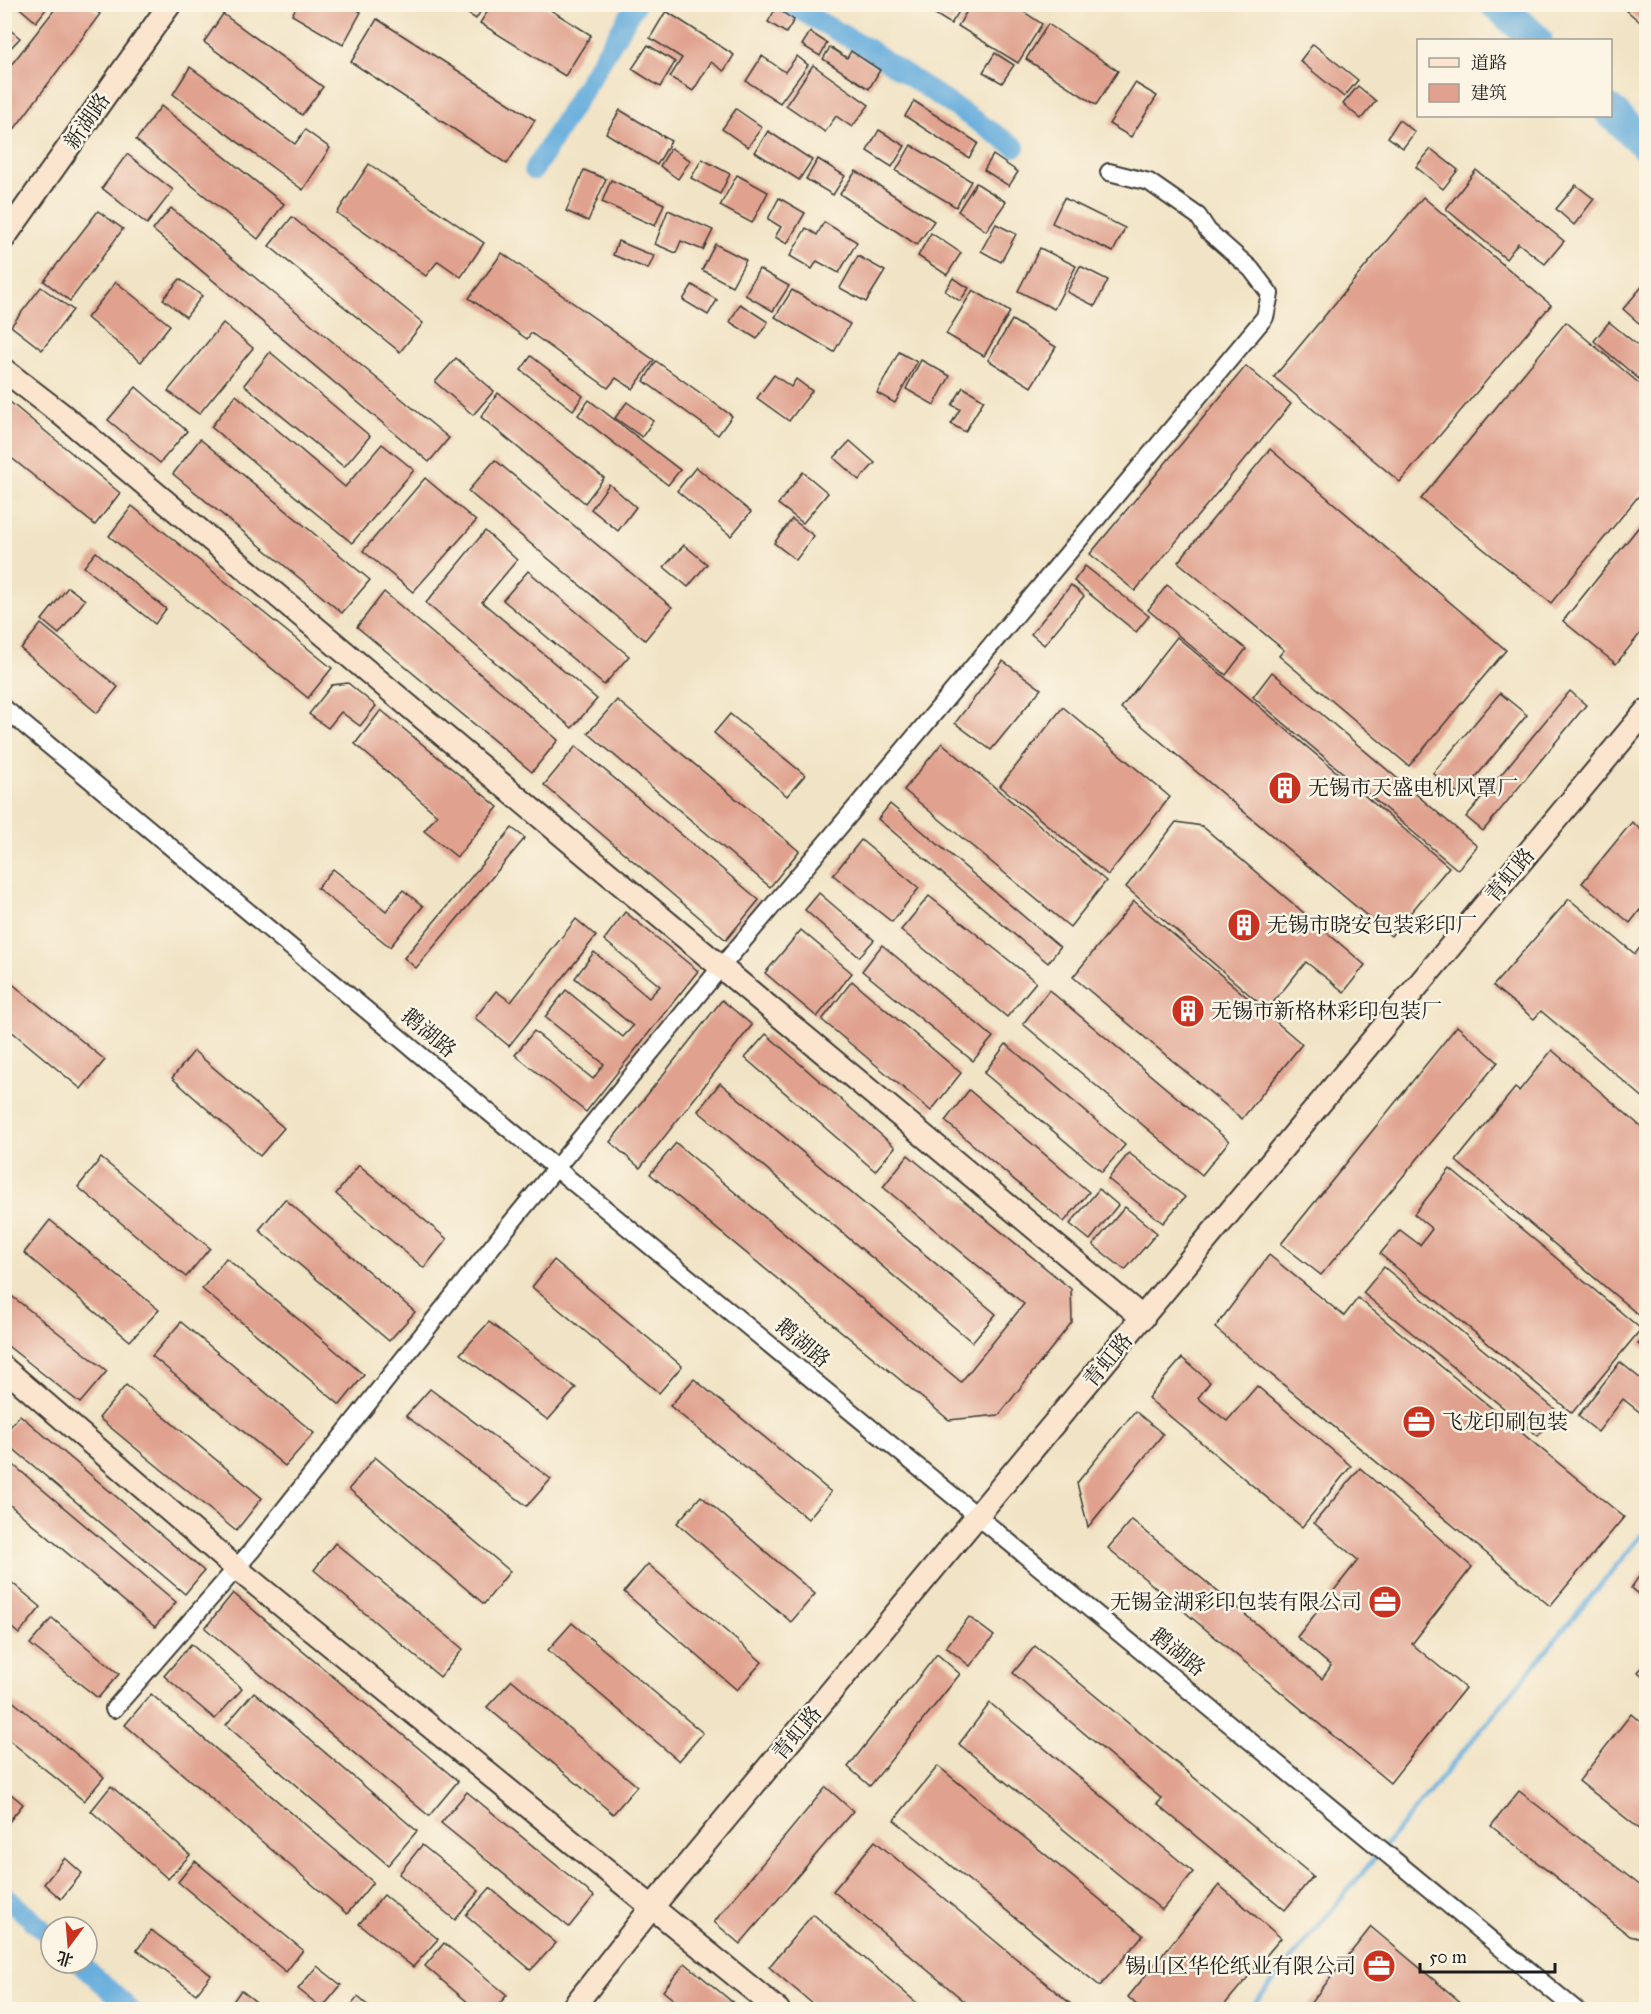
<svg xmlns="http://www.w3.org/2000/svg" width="1651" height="2014" viewBox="0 0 1651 2014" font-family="'IM FELL Great Primer','Noto Serif SC',serif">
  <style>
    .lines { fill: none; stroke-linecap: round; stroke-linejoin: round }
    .stream { stroke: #67aedd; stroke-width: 5 }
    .canal { stroke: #67aedd; stroke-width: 20 }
    .river { stroke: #67aedd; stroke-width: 33 }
    .building { fill: #e0a28f }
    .street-casing { stroke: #3c3a35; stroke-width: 20 }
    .secondary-casing { stroke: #3c3a35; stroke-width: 26 }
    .street { stroke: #fff; stroke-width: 16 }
    .secondary { stroke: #fce5cf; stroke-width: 22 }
    .labels { text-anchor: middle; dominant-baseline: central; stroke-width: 5; stroke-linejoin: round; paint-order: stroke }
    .street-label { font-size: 21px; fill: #1c1c1c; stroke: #fcf5e5 }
    .poi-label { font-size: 21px; fill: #1c1c1c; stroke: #fcf5e5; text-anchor: start }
  </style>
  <rect width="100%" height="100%" fill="#fcf5e5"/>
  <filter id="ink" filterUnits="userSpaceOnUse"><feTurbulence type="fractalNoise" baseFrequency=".0167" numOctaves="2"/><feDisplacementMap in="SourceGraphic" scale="12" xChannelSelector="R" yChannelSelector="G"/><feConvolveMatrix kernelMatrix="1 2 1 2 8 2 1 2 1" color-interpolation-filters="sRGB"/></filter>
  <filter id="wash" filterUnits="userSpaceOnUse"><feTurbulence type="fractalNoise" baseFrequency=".008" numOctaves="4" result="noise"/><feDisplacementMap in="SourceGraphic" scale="24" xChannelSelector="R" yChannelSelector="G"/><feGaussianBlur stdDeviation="1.35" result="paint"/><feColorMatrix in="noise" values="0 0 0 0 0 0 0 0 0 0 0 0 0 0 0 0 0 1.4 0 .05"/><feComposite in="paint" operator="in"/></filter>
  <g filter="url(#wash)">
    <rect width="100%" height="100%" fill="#f1e3c5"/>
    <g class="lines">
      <polyline class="stream" points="1249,2010 1646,1530"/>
      <g class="canal">
        <polyline points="788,4 867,48 1015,147"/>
        <polyline points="534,170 636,4"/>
        <polyline points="4,1895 51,1937"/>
        <polyline points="80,1963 131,2010"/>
      </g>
      <g class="river">
        <polyline points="1497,4 1536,40"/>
        <polyline points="1610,111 1646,145"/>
      </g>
    </g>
    <g id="blocks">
      <g class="building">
        <polygon points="15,4 50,4 36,22"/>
        <polygon points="59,4 87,4 100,14 13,131 4,124 4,74"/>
        <polygon points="298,4 348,4 361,12 343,45 292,15"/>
        <polygon points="452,4 485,4 476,19"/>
        <polygon points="492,4 541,4 591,35 565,76 480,23"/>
        <polygon points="919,4 964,4 951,24"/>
        <polygon points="971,4 1012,4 1042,24 1018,63 958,26"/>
        <polygon points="1619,4 1646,4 1646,27"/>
        <polygon points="776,8 794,20 786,33 768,22"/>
        <polygon points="666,11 734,55 724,71 711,62 693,91 670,77 682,58 650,38"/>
        <polygon points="223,14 323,87 302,115 204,42"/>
        <polygon points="377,19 535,120 507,164 351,62"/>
        <polygon points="1048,24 1118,71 1096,105 1026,59"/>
        <polygon points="4,25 20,38 4,55"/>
        <polygon points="810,32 827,43 820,56 802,45"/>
        <polygon points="1313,44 1358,80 1344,97 1300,61"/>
        <polygon points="648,45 675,62 660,87 632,69"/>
        <polygon points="830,47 847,58 851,51 880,70 869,89 823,59"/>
        <polygon points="995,53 1014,65 1002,83 983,72"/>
        <polygon points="762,56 785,72 797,56 808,65 780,103 746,81"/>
        <polygon points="813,65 869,105 852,127 836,116 825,132 786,105"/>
        <polygon points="190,67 295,144 305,130 330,148 303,190 173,94"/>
        <polygon points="1135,83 1157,96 1131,137 1109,124"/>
        <polygon points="1358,86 1376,101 1361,119 1343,104"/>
        <polygon points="914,101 978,143 969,158 905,116"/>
        <polygon points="161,106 284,204 258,239 136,140"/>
        <polygon points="736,109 762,127 748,147 722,129"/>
        <polygon points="620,110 671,141 657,165 606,133"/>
        <polygon points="1399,120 1415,132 1403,148 1388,137"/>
        <polygon points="879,130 905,146 892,167 867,151"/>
        <polygon points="768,131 812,160 799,180 755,152"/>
        <polygon points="4,136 12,142 4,152"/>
        <polygon points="911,145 971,181 956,207 896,171"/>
        <polygon points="671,148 690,161 678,179 660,166"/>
        <polygon points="1431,149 1458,170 1443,189 1416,167"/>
        <polygon points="127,154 173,190 147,224 102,188"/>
        <polygon points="993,155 1018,172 1009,186 984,170"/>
        <polygon points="702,159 730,174 720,194 691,178"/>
        <polygon points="818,159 845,176 833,195 806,179"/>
        <polygon points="369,164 484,243 461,277 438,261 426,276 337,213"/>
        <polygon points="584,170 606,179 588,221 566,211"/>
        <polygon points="1476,170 1564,241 1545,264 1518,243 1506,259 1446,209"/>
        <polygon points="856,171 934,221 917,245 840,194"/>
        <polygon points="737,175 768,192 752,223 720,206"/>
        <polygon points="611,180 664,204 655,226 602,202"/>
        <polygon points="976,183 1006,202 986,231 958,211"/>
        <polygon points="1576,185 1594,199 1574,225 1556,209"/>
        <polygon points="1423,197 1551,305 1400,482 1274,377"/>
        <polygon points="779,198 805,213 787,244 775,237 781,227 768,219"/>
        <polygon points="1064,198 1125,228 1113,252 1052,223"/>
        <polygon points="171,208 449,438 429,462 153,230"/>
        <polygon points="668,210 713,230 703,250 681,241 676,253 655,244"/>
        <polygon points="98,211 123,229 70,301 44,281"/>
        <polygon points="292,217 423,323 400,352 269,246"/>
        <polygon points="824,222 857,242 839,273 817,261 812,269 790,256 806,228 817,235"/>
        <polygon points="996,224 1016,234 1001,262 981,251"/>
        <polygon points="931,233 961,253 947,275 918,256"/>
        <polygon points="618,241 654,256 648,269 613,255"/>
        <polygon points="715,244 746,260 732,286 702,270"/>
        <polygon points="1040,248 1076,266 1054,309 1018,291"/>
        <polygon points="502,253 654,360 633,389 616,378 608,388 531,333 527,339 469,298"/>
        <polygon points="858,256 885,271 866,302 840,288"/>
        <polygon points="1080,266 1108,280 1095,306 1067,292"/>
        <polygon points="759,269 789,286 773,311 745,295"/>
        <polygon points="953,278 969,288 960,301 945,291"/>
        <polygon points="180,279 202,296 186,317 163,299"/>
        <polygon points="116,282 170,325 141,362 87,318"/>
        <polygon points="1646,282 1646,318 1641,325 1623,309"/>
        <polygon points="692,285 717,300 708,315 683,300"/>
        <polygon points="41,287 73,310 42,350 11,326"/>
        <polygon points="792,290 850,324 834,352 775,317"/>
        <polygon points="973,290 1010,312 984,356 946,334"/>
        <polygon points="740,304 768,322 757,339 730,322"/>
        <polygon points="1012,320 1056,347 1031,387 988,360"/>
        <polygon points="1566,322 1646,389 1646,487 1551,603 1421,499"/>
        <polygon points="1609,322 1646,352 1646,385 1594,341"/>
        <polygon points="223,323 253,348 199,414 168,391"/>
        <polygon points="270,352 370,436 344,467 244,385"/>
        <polygon points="899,352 917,362 895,403 877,393"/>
        <polygon points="531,356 583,396 573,410 521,370"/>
        <polygon points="456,358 494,391 473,415 435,382"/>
        <polygon points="921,360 950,376 934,405 906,389"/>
        <polygon points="656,361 732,416 718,435 644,381"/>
        <polygon points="1246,366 1291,404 1135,591 1090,554"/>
        <polygon points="774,375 791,387 796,379 812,391 789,421 757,398"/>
        <polygon points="136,387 187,431 160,463 108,420"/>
        <polygon points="963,387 984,400 965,432 951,424 960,409 952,405"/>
        <polygon points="498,393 604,478 585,503 481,417"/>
        <polygon points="236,395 345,487 382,444 414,470 352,543 211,427"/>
        <polygon points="4,397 120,493 95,525 4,452"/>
        <polygon points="589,400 680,470 668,485 578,415"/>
        <polygon points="627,402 653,421 642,437 615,418"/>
        <polygon points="200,439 370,580 342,613 173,474"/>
        <polygon points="850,441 875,463 859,480 834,458"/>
        <polygon points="1270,449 1506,650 1409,766 1279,656 1284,650 1178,562"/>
        <polygon points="495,460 672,607 645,640 468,491"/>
        <polygon points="696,467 751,512 731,536 677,491"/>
        <polygon points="803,472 828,493 803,523 778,504"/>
        <polygon points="425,478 476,521 413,592 363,551"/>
        <polygon points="609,484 636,507 618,531 591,509"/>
        <polygon points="132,506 332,668 308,698 109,536"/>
        <polygon points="1646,518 1646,626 1616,664 1563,621"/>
        <polygon points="792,519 814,536 796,560 774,543"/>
        <polygon points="485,531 517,560 482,602 597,699 572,728 426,603"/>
        <polygon points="684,545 707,564 688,587 664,567"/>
        <polygon points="96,552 166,609 155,624 84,567"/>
        <polygon points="1085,566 1149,616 1136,632 1074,581"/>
        <polygon points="528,571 629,656 604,685 503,600"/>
        <polygon points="1071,585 1084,596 1044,645 1031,634"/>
        <polygon points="1167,585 1246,649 1226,675 1148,610"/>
        <polygon points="68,587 85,600 59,634 42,620"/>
        <polygon points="384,592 558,740 532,772 357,627"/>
        <polygon points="41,624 118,687 97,713 21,649"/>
        <polygon points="1177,637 1449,867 1391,936 1121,708"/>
        <polygon points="1003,661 1041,689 991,750 955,723"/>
        <polygon points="1272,672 1477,846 1458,870 1253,697"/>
        <polygon points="348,683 376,706 360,726 341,712 328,728 309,714 332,685"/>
        <polygon points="1570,691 1586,705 1483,831 1466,817"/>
        <polygon points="1500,693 1527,715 1460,796 1433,773"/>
        <polygon points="617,700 799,851 770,887 588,733"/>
        <polygon points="1063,707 1170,797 1108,875 1000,786"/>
        <polygon points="381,710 498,807 457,857 424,831 437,815 355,744"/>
        <polygon points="730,714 805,775 787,796 714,733"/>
        <polygon points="942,743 1106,881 1070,927 904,790"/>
        <polygon points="576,746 759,900 726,940 544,785"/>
        <polygon points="890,804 1060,947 1048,963 878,819"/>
        <polygon points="1176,822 1202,826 1365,965 1344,992 1306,962 1267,1010 1126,887"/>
        <polygon points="1632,822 1646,834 1646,916 1640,910 1630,923 1582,883"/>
        <polygon points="512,828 525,838 416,968 404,958"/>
        <polygon points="861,840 919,888 892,922 833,875"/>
        <polygon points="333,869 386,911 403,890 423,906 390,947 317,888"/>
        <polygon points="819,893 874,940 859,957 805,910"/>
        <polygon points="929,896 1036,982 1007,1017 901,930"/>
        <polygon points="1569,899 1635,954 1646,940 1646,1100 1541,1011 1534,1019 1493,986"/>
        <polygon points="1134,901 1302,1044 1242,1119 1073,977"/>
        <polygon points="625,912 698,971 586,1112 515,1055 534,1031 593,1079 604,1064 545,1017 566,990 623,1037 633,1026 575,978 594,952 649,998 660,986 604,940"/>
        <polygon points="576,919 596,936 509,1046 475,1018 496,991 511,1002"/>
        <polygon points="801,930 852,973 817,1017 765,973"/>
        <polygon points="882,945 993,1037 973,1061 862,971"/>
        <polygon points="4,977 105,1060 81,1089 4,1025"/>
        <polygon points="852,981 961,1073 931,1111 822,1020"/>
        <polygon points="1049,990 1229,1141 1202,1175 1023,1024"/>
        <polygon points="722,1000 752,1025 640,1168 610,1142"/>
        <polygon points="1457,1026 1498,1062 1321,1275 1281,1244"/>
        <polygon points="766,1034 895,1147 875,1171 745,1058"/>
        <polygon points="1006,1044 1125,1145 1102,1172 984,1073"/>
        <polygon points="1552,1050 1646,1131 1646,1310 1641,1317 1456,1161 1515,1088 1519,1091"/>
        <polygon points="194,1051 284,1128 260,1156 172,1078"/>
        <polygon points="720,1083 996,1314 972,1342 698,1111"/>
        <polygon points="969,1090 1089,1192 1064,1222 945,1121"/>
        <polygon points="676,1143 961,1382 1024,1304 883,1187 908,1155 1071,1289 1072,1322 999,1415 949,1420 650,1174"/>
        <polygon points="1129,1153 1185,1197 1163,1223 1108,1179"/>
        <polygon points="101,1158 210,1248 186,1277 78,1187"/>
        <polygon points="359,1165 447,1239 424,1268 336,1194"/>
        <polygon points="1450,1169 1641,1329 1572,1413 1380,1254 1400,1230 1420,1245 1432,1229 1414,1214"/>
        <polygon points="1099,1189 1118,1205 1090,1240 1070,1224"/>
        <polygon points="285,1199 415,1312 389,1341 259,1230"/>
        <polygon points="1125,1207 1157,1233 1125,1270 1093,1245"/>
        <polygon points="50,1220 159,1310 130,1341 24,1253"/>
        <polygon points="1269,1255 1344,1316 1358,1298 1624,1517 1550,1606 1215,1328"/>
        <polygon points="226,1258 364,1375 340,1405 202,1289"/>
        <polygon points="554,1260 682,1366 659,1393 532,1287"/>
        <polygon points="1384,1267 1557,1411 1538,1436 1363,1293"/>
        <polygon points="4,1290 107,1371 80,1403 4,1343"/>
        <polygon points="181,1322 314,1433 285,1466 152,1356"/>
        <polygon points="489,1322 576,1388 548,1420 460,1354"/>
        <polygon points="1646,1334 1646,1350 1638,1344"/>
        <polygon points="1182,1358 1210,1382 1198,1398 1227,1421 1257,1386 1351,1466 1302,1527 1148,1398"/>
        <polygon points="1620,1362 1646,1383 1646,1417 1623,1399 1598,1432 1578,1416"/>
        <polygon points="694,1379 831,1492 808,1519 670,1406"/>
        <polygon points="126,1385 262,1498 236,1531 99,1418"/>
        <polygon points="430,1389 551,1479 527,1506 406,1416"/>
        <polygon points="1135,1411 1163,1434 1088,1527 1077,1483"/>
        <polygon points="20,1415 204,1571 185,1594 4,1441 4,1434"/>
        <polygon points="4,1457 176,1602 155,1627 4,1500"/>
        <polygon points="375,1457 510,1571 484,1604 349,1489"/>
        <polygon points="1360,1468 1472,1567 1412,1644 1465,1688 1390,1783 1108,1548 1132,1520 1322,1679 1331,1666 1297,1637 1358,1560 1314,1523"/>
        <polygon points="701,1496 815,1594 791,1622 677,1523"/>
        <polygon points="335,1543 463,1649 440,1677 314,1570"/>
        <polygon points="648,1564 762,1662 737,1690 624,1592"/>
        <polygon points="1646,1566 1646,1601 1631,1588"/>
        <polygon points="5,1577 41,1607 19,1634 5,1622"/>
        <polygon points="233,1593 458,1781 429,1816 205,1628"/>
        <polygon points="969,1617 994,1636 970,1666 946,1647"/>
        <polygon points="52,1618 119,1674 98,1698 30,1644"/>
        <polygon points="572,1623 703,1733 679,1761 548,1650"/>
        <polygon points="191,1644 242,1689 215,1719 164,1676"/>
        <polygon points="1035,1646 1313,1876 1285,1910 1157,1804 1162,1799 1013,1673"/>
        <polygon points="937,1654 960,1674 870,1786 848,1767"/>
        <polygon points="1646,1663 1646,1679 1638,1672"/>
        <polygon points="512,1680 637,1786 613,1814 487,1707"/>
        <polygon points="254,1692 417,1831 388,1865 226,1725"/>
        <polygon points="4,1694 104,1777 84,1801 4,1736"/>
        <polygon points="151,1694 373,1882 347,1914 125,1725"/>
        <polygon points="990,1703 1193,1872 1162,1910 959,1744"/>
        <polygon points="1631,1714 1646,1727 1646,1834 1579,1781"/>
        <polygon points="938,1766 1143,1935 1100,1986 894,1820"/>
        <polygon points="111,1786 190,1855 168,1879 91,1811"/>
        <polygon points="826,1787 853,1811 740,1944 714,1922"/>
        <polygon points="4,1788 23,1804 4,1828"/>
        <polygon points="1519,1791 1646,1890 1646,1940 1630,1936 1491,1826"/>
        <polygon points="467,1792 594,1896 569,1927 441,1823"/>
        <polygon points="875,1841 1078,2010 975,2010 833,1891"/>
        <polygon points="422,1845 479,1891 455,1920 399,1874"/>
        <polygon points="65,1858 82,1873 61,1899 44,1884"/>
        <polygon points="195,1861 303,1950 286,1972 178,1882"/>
        <polygon points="1219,1885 1281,1938 1220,2010 1142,2010 1128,1997"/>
        <polygon points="490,1888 556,1943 531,1970 466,1915"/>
        <polygon points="384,1895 438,1939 413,1967 359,1924"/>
        <polygon points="813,1914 925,2010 820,2010 769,1967"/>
        <polygon points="1371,1927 1470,2010 1314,2010 1309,2005"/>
        <polygon points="151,1930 211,1975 196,1994 137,1950"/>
        <polygon points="444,1943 507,1995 494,2010 477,2010 425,1966"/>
        <polygon points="685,1963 742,2010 686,2010 663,1991"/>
        <polygon points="317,1966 341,1985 322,2008 298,1989"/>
        <polygon points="241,1990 266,2010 227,2010"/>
        <polygon points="358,1997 373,2010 347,2010"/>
      </g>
    </g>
  </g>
  <g filter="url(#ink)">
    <use href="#blocks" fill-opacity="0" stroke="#3c3a35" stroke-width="1.5"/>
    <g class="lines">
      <defs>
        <g id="street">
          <polyline points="4,708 557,1169 1576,2010"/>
          <polyline points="114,1709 252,1550 506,1229 721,967 846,819 1265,317 1270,294 1251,269 1208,231 1198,216 1149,182 1109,172"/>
        </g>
        <g id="secondary">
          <polyline points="4,238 170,4"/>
          <polyline points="4,370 60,413 586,855 1143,1318"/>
          <polyline points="4,1368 236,1568 778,2010"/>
          <polyline points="571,2010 653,1906 1646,711"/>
        </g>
      </defs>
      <use href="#street" class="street-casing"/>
      <use href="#secondary" class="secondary-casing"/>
      <use href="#street" class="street"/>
      <use href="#secondary" class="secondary"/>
    </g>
  </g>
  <defs>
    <symbol id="building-disc" viewBox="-11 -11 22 22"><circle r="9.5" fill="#c8321e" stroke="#fcf5e5"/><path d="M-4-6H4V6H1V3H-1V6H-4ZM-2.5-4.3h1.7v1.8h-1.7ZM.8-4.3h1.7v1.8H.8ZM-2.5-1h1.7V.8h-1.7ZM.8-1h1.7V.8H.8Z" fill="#fff"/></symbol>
    <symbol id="office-disc" viewBox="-11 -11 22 22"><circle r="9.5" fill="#c8321e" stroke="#fcf5e5"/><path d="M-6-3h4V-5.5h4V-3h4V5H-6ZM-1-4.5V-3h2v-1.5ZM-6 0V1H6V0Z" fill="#fff"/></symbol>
  </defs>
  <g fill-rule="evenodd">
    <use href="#building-disc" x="1266" y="769" width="38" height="38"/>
    <use href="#building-disc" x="1225" y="906" width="38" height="38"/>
    <use href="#building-disc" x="1169" y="992" width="38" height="38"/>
    <use href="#office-disc" x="1400" y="1403" width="38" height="38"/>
    <use href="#office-disc" x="1366" y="1583" width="38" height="38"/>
    <use href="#office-disc" x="1360" y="1947" width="38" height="38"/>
  </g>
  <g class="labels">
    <g class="street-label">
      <text transform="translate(87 121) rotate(-55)">新湖路</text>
      <text transform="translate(1510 875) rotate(-50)">青虹路</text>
      <text transform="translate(429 1033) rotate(40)">鹅湖路</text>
      <text transform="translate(803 1343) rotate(40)">鹅湖路</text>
      <text transform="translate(1108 1360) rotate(-50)">青虹路</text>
      <text transform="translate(1178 1652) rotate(39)">鹅湖路</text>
      <text transform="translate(797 1733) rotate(-50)">青虹路</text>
    </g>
    <g class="poi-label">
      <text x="1308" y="788">无锡市天盛电机风罩厂</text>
      <text x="1267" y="925">无锡市晓安包装彩印厂</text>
      <text x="1211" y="1011">无锡市新格林彩印包装厂</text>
      <text x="1442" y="1422">飞龙印刷包装</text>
      <text x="1362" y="1602" text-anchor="end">无锡金湖彩印包装有限公司</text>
      <text x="1356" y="1966" text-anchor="end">锡山区华伦纸业有限公司</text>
    </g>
  </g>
  <rect width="1651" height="2014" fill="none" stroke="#fcf5e5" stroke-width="24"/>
  <rect x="1417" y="39" width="195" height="78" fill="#fcf5e5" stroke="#a29e95" stroke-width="1.5"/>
  <rect x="1429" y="58" width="30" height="9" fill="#fce5cf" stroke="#a29e95" stroke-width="1.5"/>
  <text x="1471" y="69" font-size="18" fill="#1c1c1c">道路</text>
  <rect x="1429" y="84" width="30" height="18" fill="#e0a28f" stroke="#a29e95" stroke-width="1.5"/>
  <text x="1471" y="99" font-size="18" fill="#1c1c1c">建筑</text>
  <g transform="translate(69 1945) rotate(196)"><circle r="28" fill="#fcf5e5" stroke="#a29e95" stroke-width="1.5"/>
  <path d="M0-4.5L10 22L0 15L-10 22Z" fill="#c8321e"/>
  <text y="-9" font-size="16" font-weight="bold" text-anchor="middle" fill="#1c1c1c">北</text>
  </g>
  <path d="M1420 1963v9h135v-9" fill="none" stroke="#1c1c1c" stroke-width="3"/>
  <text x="1429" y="1963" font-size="18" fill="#1c1c1c" stroke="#fcf5e5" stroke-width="4.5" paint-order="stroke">50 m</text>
</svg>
